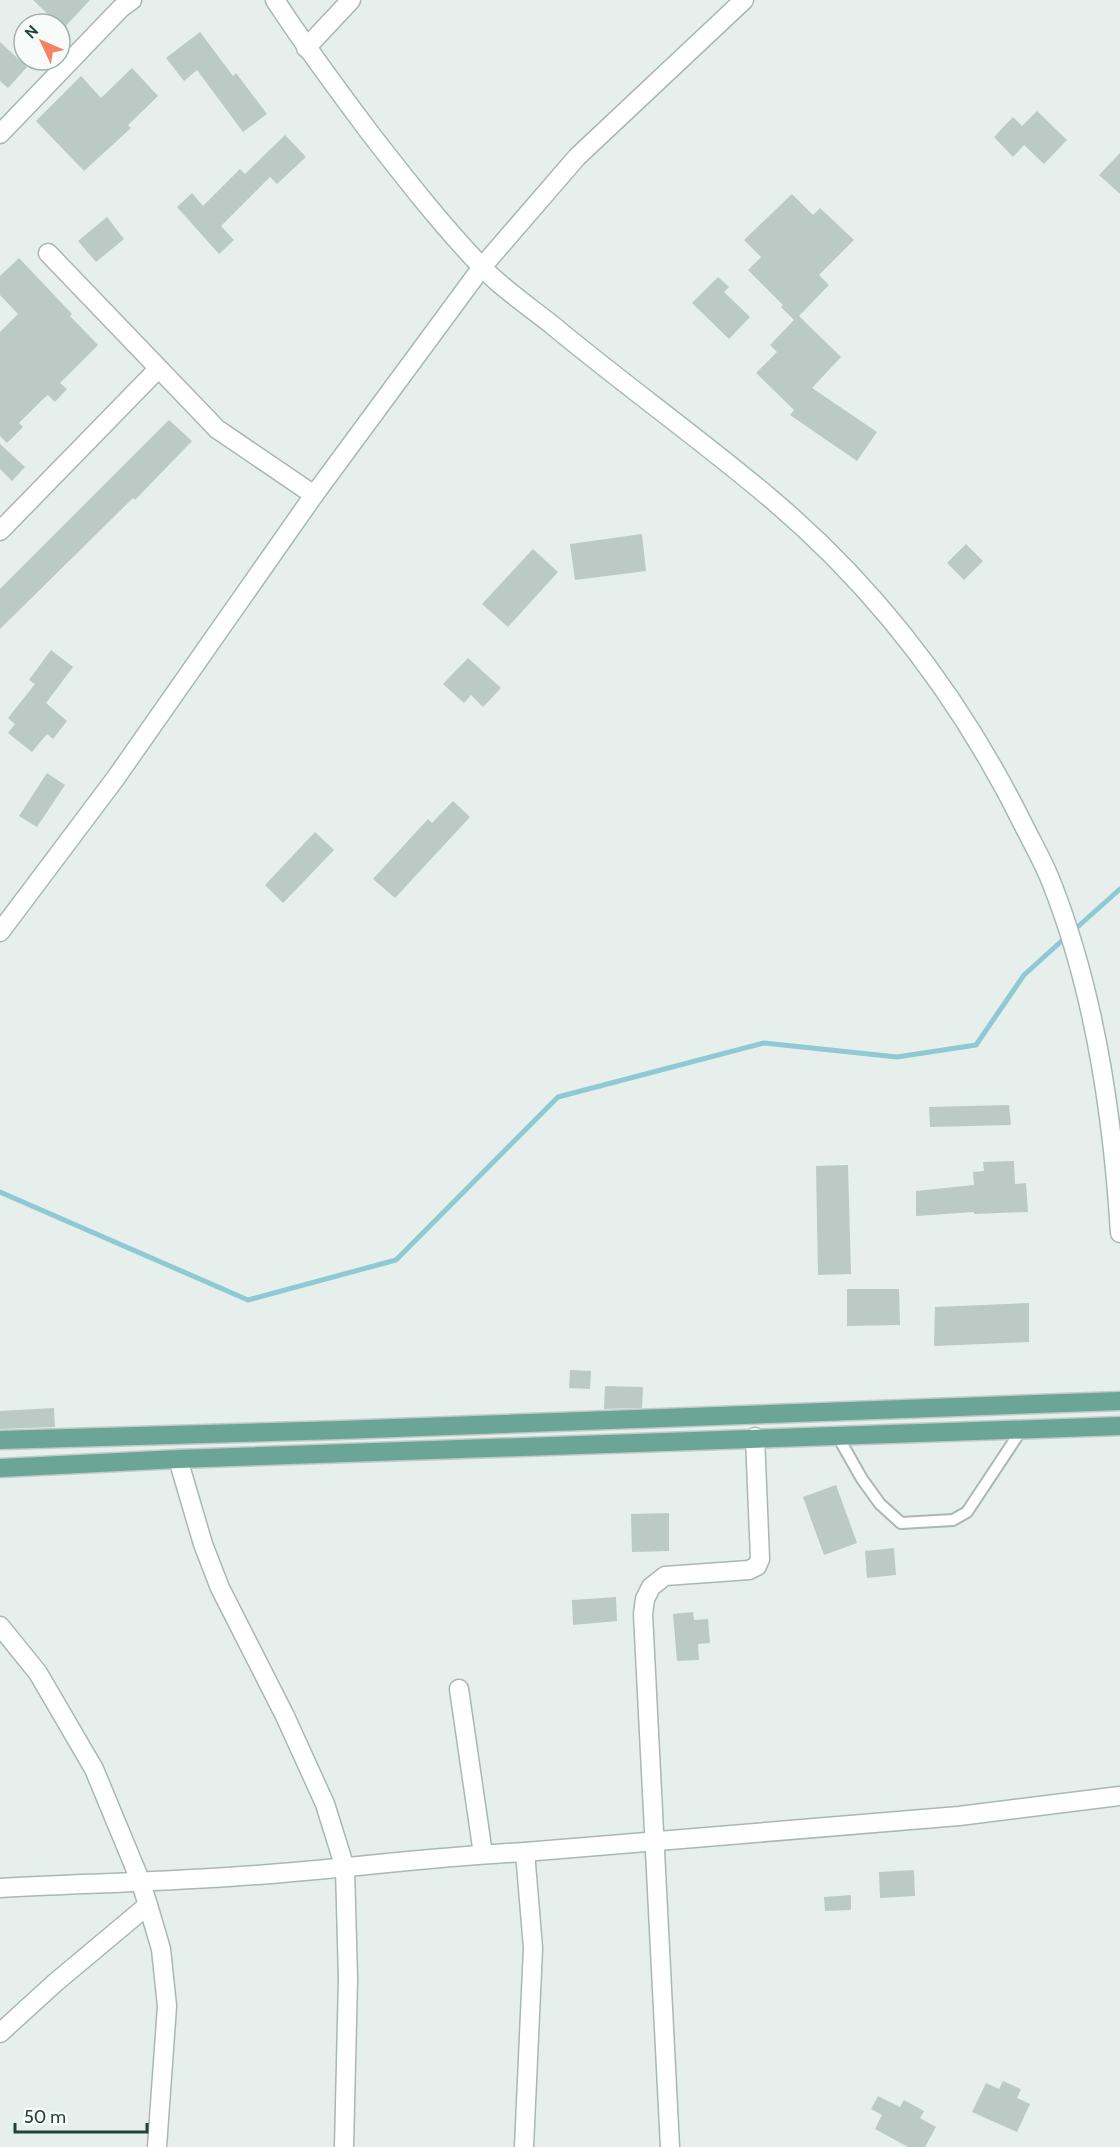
<svg xmlns="http://www.w3.org/2000/svg" width="1120" height="2147" viewBox="0 0 1120 2147" font-family="Cabin,sans-serif">
  <style>
    .lines { fill: none; stroke-linecap: round; stroke-linejoin: round }
    .stream { stroke: #8ec9d4; stroke-width: 5 }
    .building { fill: #bbcac4 }
    .lane-casing { stroke: #a8b8b2; stroke-width: 14 }
    .street-casing { stroke: #a8b8b2; stroke-width: 21 }
    .secondary-casing { stroke: #a4bbb3; stroke-width: 21 }
    .primary-casing { stroke: #c2cac8; stroke-width: 21 }
    .lane { stroke: #fff; stroke-width: 10 }
    .street { stroke: #fff; stroke-width: 18 }
    .secondary { stroke: #fff; stroke-width: 18 }
    .primary { stroke: #6aa596; stroke-width: 18 }
  </style>
  <rect width="100%" height="100%" fill="#e6efeb"/>
  <g class="lines">
    <g class="stream">
      <polyline points="1073,931 1120,889"/>
      <polyline points="0,1192 248,1300 396,1260 558,1097 764,1043 897,1057 976,1045 1024,975 1066,937"/>
    </g>
  </g>
  <g class="building">
    <polygon points="33,0 90,0 63,29 60,24 58,24"/>
    <polygon points="200,32 233,76 236,73 267,114 243,132 197,70 184,81 166,58"/>
    <polygon points="0,42 27,67 8,88 0,81"/>
    <polygon points="132,68 158,96 128,125 131,128 84,171 36,121 81,76 101,98"/>
    <polygon points="1037,111 1067,140 1044,164 1024,145 1013,157 994,137 1013,117 1022,126"/>
    <polygon points="285,135 306,157 277,184 270,177 221,226 234,240 219,254 177,207 192,193 203,206 240,169 245,174"/>
    <polygon points="1120,153 1120,194 1099,175"/>
    <polygon points="792,194 813,215 820,208 854,240 819,275 829,285 799,316 841,357 812,388 877,432 857,461 790,415 794,410 756,373 777,352 770,345 794,320 781,307 783,305 748,270 761,257 744,240"/>
    <polygon points="107,217 124,239 96,262 78,241"/>
    <polygon points="19,258 72,314 70,316 98,345 60,383 67,389 55,402 48,395 42,400 19,423 23,427 7,443 0,436 0,332 18,314 0,295 0,276"/>
    <polygon points="718,277 729,287 724,292 750,317 729,339 692,303"/>
    <polygon points="169,420 192,441 135,500 133,498 0,629 0,589"/>
    <polygon points="0,444 25,467 12,481 0,469"/>
    <polygon points="642,534 646,571 575,580 570,544"/>
    <polygon points="966,544 983,561 964,580 947,563"/>
    <polygon points="533,549 558,572 508,627 482,604"/>
    <polygon points="51,650 73,667 46,703 67,721 53,739 47,734 32,752 8,733 15,724 8,718 35,684 29,680"/>
    <polygon points="468,658 501,688 483,707 471,695 464,703 443,684"/>
    <polygon points="47,773 65,785 37,827 19,816"/>
    <polygon points="453,801 470,817 395,898 373,879 428,819 432,823"/>
    <polygon points="315,832 334,850 283,903 265,885"/>
    <polygon points="1009,1105 1011,1125 930,1127 929,1107"/>
    <polygon points="1014,1161 1015,1184 1026,1183 1028,1212 974,1214 974,1212 916,1216 916,1191 974,1185 973,1172 984,1171 983,1162"/>
    <polygon points="848,1165 851,1274 818,1275 816,1166"/>
    <polygon points="847,1289 899,1289 900,1325 847,1326"/>
    <polygon points="1029,1303 1029,1342 934,1346 935,1307"/>
    <polygon points="570,1370 591,1371 590,1389 569,1388"/>
    <polygon points="605,1386 643,1387 642,1408 604,1409"/>
    <polygon points="54,1408 55,1427 0,1429 0,1411"/>
    <polygon points="836,1485 857,1543 824,1555 803,1497"/>
    <polygon points="669,1513 669,1551 632,1552 631,1514"/>
    <polygon points="894,1548 896,1575 867,1578 865,1551"/>
    <polygon points="616,1597 617,1621 573,1625 572,1600"/>
    <polygon points="693,1612 694,1620 708,1619 710,1643 698,1644 699,1660 677,1661 673,1614"/>
    <polygon points="914,1870 915,1896 880,1898 879,1872"/>
    <polygon points="851,1895 851,1910 825,1911 824,1897"/>
    <polygon points="1003,2081 1021,2089 1017,2098 1030,2104 1017,2132 972,2112 986,2083 999,2089"/>
    <polygon points="878,2096 900,2107 904,2100 924,2111 920,2118 936,2127 925,2147 908,2147 875,2129 882,2115 871,2109"/>
  </g>
  <g class="lines">
    <defs>
      <polyline id="lane" points="837,1435 862,1479 880,1504 901,1523 953,1520 967,1512 1022,1429"/>
      <g id="street">
        <polyline points="306,48 351,0"/>
        <polyline points="0,134 121,8 132,0"/>
        <polyline points="48,253 217,429 314,495"/>
        <polyline points="482,267 577,157 744,0"/>
        <polyline points="0,531 158,369"/>
        <polyline points="178,1459 203,1544 220,1588 285,1716 325,1804 345,1868 348,1979 344,2147"/>
        <polyline points="0,1626 38,1673 94,1769 140,1880 148,1905 161,1949 167,2006 157,2147"/>
        <polyline points="459,1689 483,1854"/>
        <path d="M0 1888C76 1884 152 1882 228 1877 327 1871 426 1857 525 1852L959 1816 1120 1796"/>
        <polyline points="0,2033 56,1982 148,1905"/>
        <polyline points="524,2147 533,1948 525,1852"/>
        <polyline points="670,2147 643,1614 645,1599 651,1587 665,1576 749,1570 757,1566 760,1559 755,1437"/>
      </g>
      <g id="secondary">
        <path d="M275 0C305 46 337 89 370 133 405 178 440 223 479 264 500 287 527 305 551 324 623 384 699 438 770 498 878 589 963 702 1025 828 1034 846 1045 865 1052 884 1095 993 1113 1117 1120 1233"/>
        <polyline points="0,932 115,779 314,495 482,267"/>
      </g>
      <g id="primary">
        <polyline points="0,1440 340,1430 1120,1401"/>
        <polyline points="0,1468 178,1459 1120,1426"/>
      </g>
    </defs>
    <use href="#lane" class="lane-casing"/>
    <use href="#street" class="street-casing"/>
    <use href="#secondary" class="secondary-casing"/>
    <use href="#primary" class="primary-casing"/>
    <use href="#lane" class="lane"/>
    <use href="#street" class="street"/>
    <use href="#secondary" class="secondary"/>
    <use href="#primary" class="primary"/>
  </g>
  <g transform="translate(42 42) rotate(314)"><circle r="28" fill="#f7fbf9" stroke="#a3b1ad" stroke-width="1.5"/>
  <path d="M0-4.5L10 22L0 15L-10 22Z" fill="#f4845f"/>
  <text y="-9" font-size="16" font-weight="bold" text-anchor="middle" fill="#24423a">N</text>
  </g>
  <path d="M15 2123v9h132v-9" fill="none" stroke="#24423a" stroke-width="3"/>
  <text x="24" y="2123" font-size="18" fill="#24423a" stroke="#f7fbf9" stroke-width="4.5" paint-order="stroke">50 m</text>
</svg>
